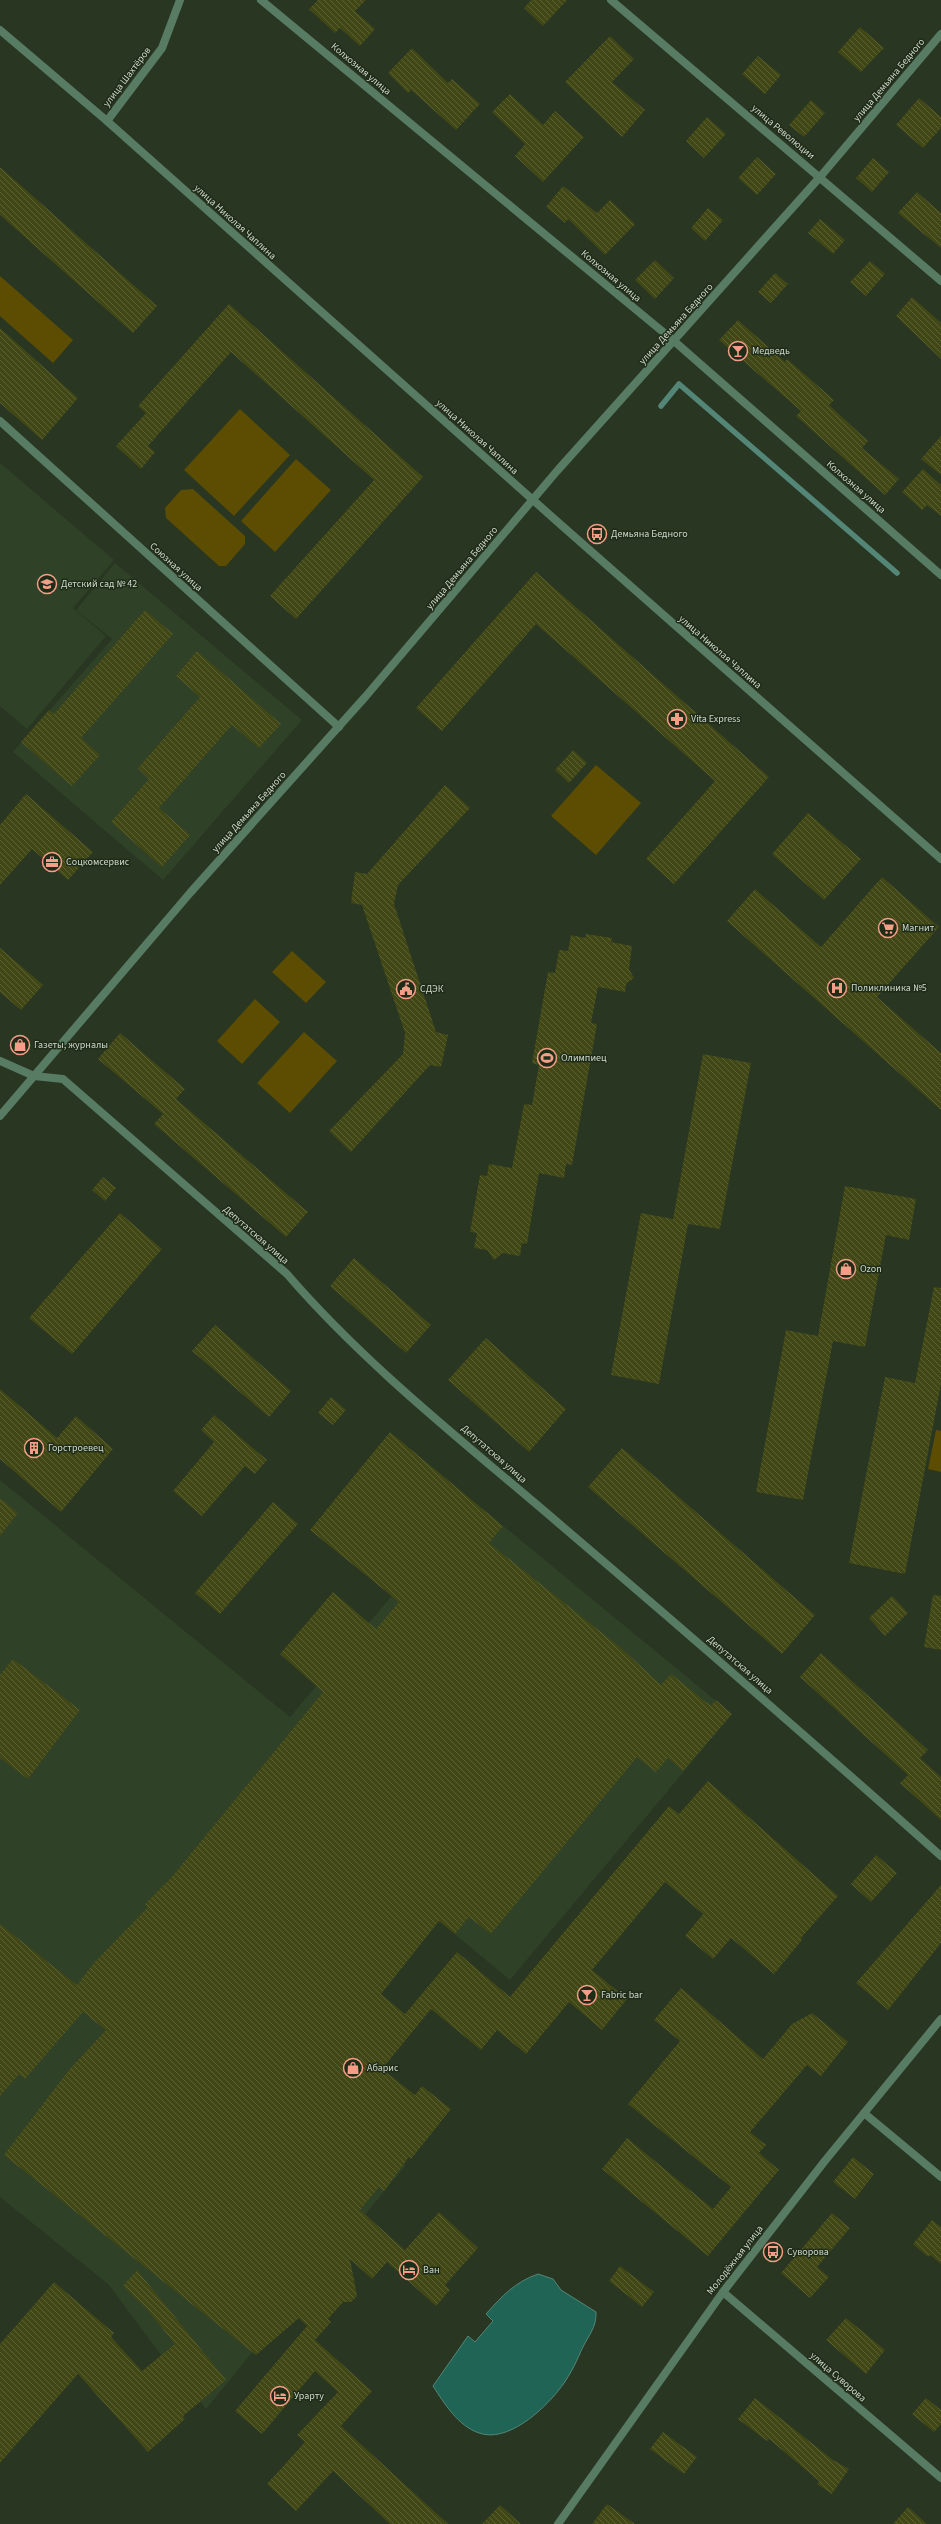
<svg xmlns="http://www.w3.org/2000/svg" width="941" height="2524" viewBox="0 0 941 2524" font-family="'Source Sans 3',sans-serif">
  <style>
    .built { fill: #2f4127 }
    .park { fill: #5c4d02 }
    .water { fill: #206455; stroke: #548678 }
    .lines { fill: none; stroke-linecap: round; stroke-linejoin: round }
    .stream { stroke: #548678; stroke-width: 5.5 }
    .building { fill: url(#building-back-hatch) }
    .minor { stroke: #587b64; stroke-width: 8 }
    .tertiary { stroke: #587b64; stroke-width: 8 }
    .labels { text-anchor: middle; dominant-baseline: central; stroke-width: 3; stroke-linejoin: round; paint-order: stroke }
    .street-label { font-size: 10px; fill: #ced7cb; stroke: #1f2c18 }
    .poi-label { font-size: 10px; fill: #ced7cb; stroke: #1f2c18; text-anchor: start }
  </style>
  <defs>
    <pattern id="building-back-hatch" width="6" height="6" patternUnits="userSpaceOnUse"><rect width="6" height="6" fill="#414715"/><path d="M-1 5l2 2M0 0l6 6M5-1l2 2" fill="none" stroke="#5b6136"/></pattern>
  </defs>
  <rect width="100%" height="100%" fill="#283622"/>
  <g class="built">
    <polygon points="0,463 114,560 73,608 106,636 27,729 0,706"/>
    <polygon points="115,563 302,720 163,880 13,752 112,639 76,610"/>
    <polygon points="0,1480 290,1717 472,1500 732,1714 510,1980 439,1921 307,2089 406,2165 206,2409 161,2355 108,2284 0,2197"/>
  </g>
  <g class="park">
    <polygon points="0,276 73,340 53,363 0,316"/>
    <polygon points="240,409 290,455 234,516 184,470"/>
    <polygon points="296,459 331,490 275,552 241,521"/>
    <polygon points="193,489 245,536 245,544 226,566 219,566 166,518 165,508 181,490"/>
    <polygon points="596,765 641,803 596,855 551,816"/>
    <polygon points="292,951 326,982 306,1003 272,972"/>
    <polygon points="255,999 280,1022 242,1064 217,1041"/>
    <polygon points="304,1032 337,1061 290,1113 257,1083"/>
    <polygon points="936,1430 941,1431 941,1472 928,1469"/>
  </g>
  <path class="water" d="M538 2274 553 2279 561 2290 596 2312C597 2328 587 2337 581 2351 575 2365 568 2379 558 2391 542 2411 507 2443 479 2433 458 2426 444 2403 433 2386L468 2336 475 2342 493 2321 486 2314C502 2296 515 2282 538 2274Z"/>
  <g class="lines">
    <polyline class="stream" points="661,406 679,384 897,573"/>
  </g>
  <g class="building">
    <polygon points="318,0 366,0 355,11 375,29 360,46 340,28 335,33 309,9"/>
    <polygon points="531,0 567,0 543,26 524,8"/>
    <polygon points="860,27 884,48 861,72 838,52"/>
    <polygon points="610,36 634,59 612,82 645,110 622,137 565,82"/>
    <polygon points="412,48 448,83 452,79 480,104 456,130 411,90 408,93 388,73"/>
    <polygon points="758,56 781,75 765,94 742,74"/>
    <polygon points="510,94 543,125 555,111 584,137 543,182 515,156 525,144 492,112"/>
    <polygon points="919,98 941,117 941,128 923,148 896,125"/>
    <polygon points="811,100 825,113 804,137 789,125"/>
    <polygon points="707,117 726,134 704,158 686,141"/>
    <polygon points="757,157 776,174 757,195 738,178"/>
    <polygon points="873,158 889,172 872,192 856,178"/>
    <polygon points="0,167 157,306 133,333 0,215"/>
    <polygon points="563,186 597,213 610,200 635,224 605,255 568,219 565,223 546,207"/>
    <polygon points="917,192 941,213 941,248 898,213"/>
    <polygon points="708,208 723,220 705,241 691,228"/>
    <polygon points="820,219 845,240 833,254 808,233"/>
    <polygon points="655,260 674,278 655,299 635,280"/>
    <polygon points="870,261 885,274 866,296 850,282"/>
    <polygon points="775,273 788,284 771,303 758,292"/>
    <polygon points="912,297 941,323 941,359 896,316"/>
    <polygon points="229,304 423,477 296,619 270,596 374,480 231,352 148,446 155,452 141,469 116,446 146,413 138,406"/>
    <polygon points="738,320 785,362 787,359 834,400 829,405 868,441 862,448 899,479 885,495 796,416 801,411 719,340"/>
    <polygon points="0,328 78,398 42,440 0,403"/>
    <polygon points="941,436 941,475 921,459"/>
    <polygon points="923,469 941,485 941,516 927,505 922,510 902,492"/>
    <polygon points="536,572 769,777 674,884 646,859 715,781 536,624 442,731 416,708"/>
    <polygon points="145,610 173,634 81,738 100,755 72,786 21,742 49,710 54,714"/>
    <polygon points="197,651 281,724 259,748 232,725 159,808 190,835 162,867 111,822 149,779 138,768 200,697 176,676"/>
    <polygon points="573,750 587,763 569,783 555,770"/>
    <polygon points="445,785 470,808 398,885 394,904 436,1032 448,1035 441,1067 430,1065 351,1152 329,1131 403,1054 405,1033 362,905 351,903 355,872 367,874"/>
    <polygon points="26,794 93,852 68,880 32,849 0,885 0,825"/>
    <polygon points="808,813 861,859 824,900 772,854"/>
    <polygon points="882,877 939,927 877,997 941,1053 941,1110 727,921 755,889 821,947"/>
    <polygon points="586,934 612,938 611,942 632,946 629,969 634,978 626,984 625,992 598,987 591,1023 597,1024 572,1165 566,1164 564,1178 539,1173 527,1244 522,1243 520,1256 503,1253 494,1260 487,1250 474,1248 477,1233 470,1232 480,1175 487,1176 489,1164 512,1168 524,1104 532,1105 539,1065 532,1063 548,972 555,973 559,950 568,951 571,935 585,938"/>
    <polygon points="0,948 43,985 21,1010 0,992"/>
    <polygon points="120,1033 185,1089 176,1099 308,1212 286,1237 154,1124 163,1114 98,1059"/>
    <polygon points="703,1054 751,1063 720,1229 688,1224 659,1384 611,1375 641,1213 673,1219"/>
    <polygon points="103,1177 116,1188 105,1201 92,1190"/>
    <polygon points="845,1186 916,1199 909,1240 886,1235 865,1347 833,1341 803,1500 756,1492 786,1330 818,1336"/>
    <polygon points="120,1213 162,1249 72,1354 29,1318"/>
    <polygon points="354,1258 431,1325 406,1353 330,1286"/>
    <polygon points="934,1287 941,1288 941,1384 905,1574 849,1563 885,1377 915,1383"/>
    <polygon points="215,1325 291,1391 269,1417 192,1351"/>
    <polygon points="486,1338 566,1409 529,1452 448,1380"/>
    <polygon points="0,1389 57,1438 76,1416 113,1449 61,1512 0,1459"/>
    <polygon points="331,1397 346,1410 333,1425 318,1413"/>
    <polygon points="214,1415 267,1460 255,1474 245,1466 202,1516 173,1491 214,1442 201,1430"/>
    <polygon points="390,1432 503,1526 489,1543 621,1648 661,1685 671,1674 711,1706 716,1700 732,1714 683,1771 668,1758 656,1772 637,1757 491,1934 469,1917 455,1934 439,1921 381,1994 405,2014 457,1952 510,1997 669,1806 679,1814 708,1781 838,1896 801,1938 802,1940 774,1974 731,1938 713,1959 685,1936 703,1914 665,1882 592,1970 627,1999 602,2030 569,2002 526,2054 497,2030 481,2050 431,2009 382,2069 415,2095 422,2086 451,2109 411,2159 409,2157 384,2191 379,2187 360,2210 405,2250 439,2212 478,2248 445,2285 450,2290 436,2306 387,2262 372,2279 350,2259 357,2296 351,2302 343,2302 328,2319 331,2322 315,2340 372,2391 341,2426 448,2524 390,2524 333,2471 296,2511 267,2484 305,2442 297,2435 338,2392 315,2371 262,2434 235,2411 307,2326 299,2318 256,2355 4,2155 69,2070 106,2030 83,2012 25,2079 19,2074 0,2096 0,1924 77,1985 93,1964 148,1907 145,1904 171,1878 323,1692 280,1654 333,1592 376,1629 399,1602 310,1530"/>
    <polygon points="622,1448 815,1615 782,1654 588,1487"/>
    <polygon points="0,1498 18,1513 0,1536"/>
    <polygon points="273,1502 298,1524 220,1614 195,1593"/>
    <polygon points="933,1595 941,1596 941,1650 924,1647"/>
    <polygon points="892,1596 908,1613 885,1636 869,1618"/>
    <polygon points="821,1653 928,1750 920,1758 941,1777 941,1820 900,1783 908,1775 800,1677"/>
    <polygon points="13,1659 80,1710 28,1779 0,1758 0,1675"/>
    <polygon points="876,1855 897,1873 871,1902 851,1884"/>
    <polygon points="941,1885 941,1943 888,2010 856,1983"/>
    <polygon points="681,1988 763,2059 792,2024 812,2013 848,2042 821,2076 807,2065 750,2132 766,2145 759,2153 779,2170 708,2256 602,2169 627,2138 713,2209 731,2187 628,2104 680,2041 654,2020"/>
    <polygon points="853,2157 874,2174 855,2199 833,2182"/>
    <polygon points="832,2213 850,2228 817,2267 829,2277 810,2298 781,2273"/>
    <polygon points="932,2220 941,2227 941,2264 930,2255 928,2257 913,2244"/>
    <polygon points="620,2266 654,2292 642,2307 609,2281"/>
    <polygon points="137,2270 226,2380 183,2416 185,2419 148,2452 78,2374 0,2463 0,2344 54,2282 114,2333 111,2337 142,2371 175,2344 147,2309 123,2286"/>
    <polygon points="846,2318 885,2350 866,2374 826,2340"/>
    <polygon points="755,2398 833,2460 849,2469 832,2494 817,2484 819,2481 769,2439 767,2441 738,2419"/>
    <polygon points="926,2398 941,2410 941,2424 934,2432 912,2414"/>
    <polygon points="663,2432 697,2457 684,2474 650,2449"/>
    <polygon points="607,2504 635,2524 592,2524"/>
    <polygon points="500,2505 521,2524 482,2524"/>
    <polygon points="908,2507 927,2524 893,2524"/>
  </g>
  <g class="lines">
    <g class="minor">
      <polyline points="261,0 674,341 941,575"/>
      <polyline points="611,0 941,281"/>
      <polyline points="107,121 162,48 180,0"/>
      <polyline points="0,421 339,727"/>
      <path d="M0 1061 34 1076 63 1079 287 1274C368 1368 469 1446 563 1527 690 1635 816 1745 941 1856"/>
      <polyline points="0,1116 190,893 366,696 557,471 820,177 941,34"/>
      <polyline points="864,2113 941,2177"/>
      <polyline points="723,2292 941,2478"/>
    </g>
    <g class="tertiary">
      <polyline points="0,30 107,121 560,524 941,859"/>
      <polyline points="558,2524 723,2292 824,2162 941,2019"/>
    </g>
  </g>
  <defs>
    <symbol id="bar-ring" viewBox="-11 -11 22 22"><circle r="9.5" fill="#1f2c18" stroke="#f49e87" stroke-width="1.5"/><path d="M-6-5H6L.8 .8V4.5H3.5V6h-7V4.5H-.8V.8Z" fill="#f49e87"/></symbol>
    <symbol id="bus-ring" viewBox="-11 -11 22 22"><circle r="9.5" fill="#1f2c18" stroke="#f49e87" stroke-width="1.5"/><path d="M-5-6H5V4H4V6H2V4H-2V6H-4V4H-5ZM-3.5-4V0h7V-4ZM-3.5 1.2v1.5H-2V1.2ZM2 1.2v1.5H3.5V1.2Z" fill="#f49e87"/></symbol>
    <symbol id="school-ring" viewBox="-11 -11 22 22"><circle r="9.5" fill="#1f2c18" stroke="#f49e87" stroke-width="1.5"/><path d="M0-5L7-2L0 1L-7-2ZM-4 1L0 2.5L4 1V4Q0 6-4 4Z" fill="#f49e87"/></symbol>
    <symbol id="pharmacy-ring" viewBox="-11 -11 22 22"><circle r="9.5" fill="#1f2c18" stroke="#f49e87" stroke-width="1.5"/><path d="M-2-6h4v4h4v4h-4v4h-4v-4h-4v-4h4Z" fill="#f49e87"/></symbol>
    <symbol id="office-ring" viewBox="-11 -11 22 22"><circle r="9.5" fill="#1f2c18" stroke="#f49e87" stroke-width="1.5"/><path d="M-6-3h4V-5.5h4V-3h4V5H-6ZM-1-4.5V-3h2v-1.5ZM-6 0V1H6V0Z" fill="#f49e87"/></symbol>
    <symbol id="supermarket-ring" viewBox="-11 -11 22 22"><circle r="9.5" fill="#1f2c18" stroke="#f49e87" stroke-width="1.5"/><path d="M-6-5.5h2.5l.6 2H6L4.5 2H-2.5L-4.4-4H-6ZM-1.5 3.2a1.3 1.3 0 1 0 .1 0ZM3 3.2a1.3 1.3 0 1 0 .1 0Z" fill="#f49e87"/></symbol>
    <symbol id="hospital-ring" viewBox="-11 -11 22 22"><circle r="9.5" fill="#1f2c18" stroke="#f49e87" stroke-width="1.5"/><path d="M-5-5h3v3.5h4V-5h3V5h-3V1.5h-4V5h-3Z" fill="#f49e87"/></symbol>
    <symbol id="civic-ring" viewBox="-11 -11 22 22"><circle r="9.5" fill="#1f2c18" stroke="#f49e87" stroke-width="1.5"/><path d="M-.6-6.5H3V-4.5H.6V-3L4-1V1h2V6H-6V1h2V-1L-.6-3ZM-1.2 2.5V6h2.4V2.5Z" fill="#f49e87"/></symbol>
    <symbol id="shop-ring" viewBox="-11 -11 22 22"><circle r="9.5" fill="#1f2c18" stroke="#f49e87" stroke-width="1.5"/><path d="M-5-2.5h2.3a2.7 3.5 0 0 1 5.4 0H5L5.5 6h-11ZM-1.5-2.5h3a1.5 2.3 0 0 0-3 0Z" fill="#f49e87"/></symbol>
    <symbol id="stadium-ring" viewBox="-11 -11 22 22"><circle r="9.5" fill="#1f2c18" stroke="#f49e87" stroke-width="1.5"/><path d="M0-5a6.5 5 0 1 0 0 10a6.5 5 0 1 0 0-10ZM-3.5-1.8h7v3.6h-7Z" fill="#f49e87"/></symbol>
    <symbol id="building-ring" viewBox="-11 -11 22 22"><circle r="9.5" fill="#1f2c18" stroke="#f49e87" stroke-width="1.5"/><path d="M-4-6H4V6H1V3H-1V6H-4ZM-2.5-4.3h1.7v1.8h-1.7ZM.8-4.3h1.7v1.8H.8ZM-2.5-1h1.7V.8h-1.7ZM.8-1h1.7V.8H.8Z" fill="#f49e87"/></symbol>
    <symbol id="hotel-ring" viewBox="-11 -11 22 22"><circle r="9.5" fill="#1f2c18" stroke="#f49e87" stroke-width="1.5"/><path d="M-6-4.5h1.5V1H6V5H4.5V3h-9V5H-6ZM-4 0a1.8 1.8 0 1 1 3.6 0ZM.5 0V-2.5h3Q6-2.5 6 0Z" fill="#f49e87"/></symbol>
  </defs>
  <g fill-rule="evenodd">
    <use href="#bar-ring" x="727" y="340" width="22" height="22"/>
    <use href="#bus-ring" x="586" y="523" width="22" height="22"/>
    <use href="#school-ring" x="36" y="573" width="22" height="22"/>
    <use href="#pharmacy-ring" x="666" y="708" width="22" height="22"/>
    <use href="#office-ring" x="41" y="851" width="22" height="22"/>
    <use href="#supermarket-ring" x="877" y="917" width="22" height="22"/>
    <use href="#hospital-ring" x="826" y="977" width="22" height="22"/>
    <use href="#civic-ring" x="395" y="978" width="22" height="22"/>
    <use href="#shop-ring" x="9" y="1034" width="22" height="22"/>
    <use href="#stadium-ring" x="536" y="1047" width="22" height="22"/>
    <use href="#shop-ring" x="835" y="1258" width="22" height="22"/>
    <use href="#building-ring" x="23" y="1437" width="22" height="22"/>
    <use href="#bar-ring" x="576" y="1984" width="22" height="22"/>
    <use href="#shop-ring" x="342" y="2057" width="22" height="22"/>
    <use href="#bus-ring" x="762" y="2241" width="22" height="22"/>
    <use href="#hotel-ring" x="398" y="2259" width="22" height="22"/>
    <use href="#hotel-ring" x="269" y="2385" width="22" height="22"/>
  </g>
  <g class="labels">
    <g class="street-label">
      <text transform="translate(361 69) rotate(40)">Колхозная улица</text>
      <text transform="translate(127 77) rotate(-53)">улица Шахтёров</text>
      <text transform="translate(889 80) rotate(-50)">улица Демьяна Бедного</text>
      <text transform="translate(783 132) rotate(40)">улица Революции</text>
      <text transform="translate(235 222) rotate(42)">улица Николая Чаплина</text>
      <text transform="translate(611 276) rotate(40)">Колхозная улица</text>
      <text transform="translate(676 324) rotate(-48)">улица Демьяна Бедного</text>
      <text transform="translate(477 437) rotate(42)">улица Николая Чаплина</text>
      <text transform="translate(856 487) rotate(41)">Колхозная улица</text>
      <text transform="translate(176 567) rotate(42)">Союзная улица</text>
      <text transform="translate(462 568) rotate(-50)">улица Демьяна Бедного</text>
      <text transform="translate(720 652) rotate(41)">улица Николая Чаплина</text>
      <text transform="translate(249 812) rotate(-48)">улица Демьяна Бедного</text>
      <text transform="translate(256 1235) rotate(41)">Депутатская улица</text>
      <text transform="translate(494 1454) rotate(41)">Депутатская улица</text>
      <text transform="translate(740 1665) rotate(41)">Депутатская улица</text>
      <text transform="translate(735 2260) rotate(-52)">Молодёжная улица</text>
      <text transform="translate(838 2377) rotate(41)">улица Суворова</text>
    </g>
    <g class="poi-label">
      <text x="752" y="351">Медведь</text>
      <text x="611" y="534">Демьяна Бедного</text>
      <text x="61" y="584">Детский сад № 42</text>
      <text x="691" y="719">Vita Express</text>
      <text x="66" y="862">Соцкомсервис</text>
      <text x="902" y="928">Магнит</text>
      <text x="851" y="988">Поликлиника №5</text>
      <text x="420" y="989">СДЭК</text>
      <text x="34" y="1045">Газеты, журналы</text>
      <text x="561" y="1058">Олимпиец</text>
      <text x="860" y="1269">Ozon</text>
      <text x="48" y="1448">Горстроевец</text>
      <text x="601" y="1995">Fabric bar</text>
      <text x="367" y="2068">Абарис</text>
      <text x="787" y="2252">Суворова</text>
      <text x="423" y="2270">Ван</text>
      <text x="294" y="2396">Урарту</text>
    </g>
  </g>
</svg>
